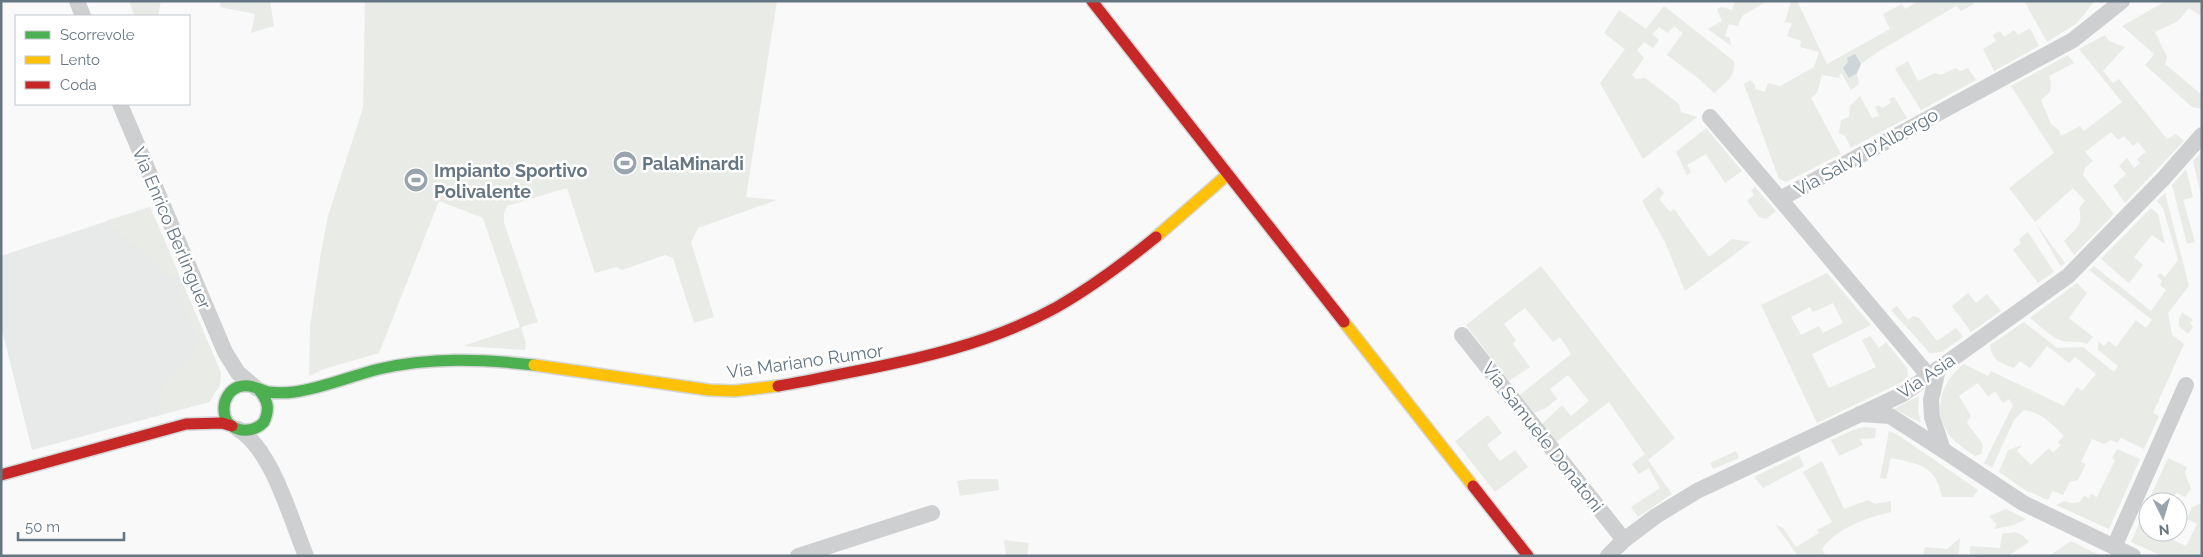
<svg xmlns="http://www.w3.org/2000/svg" width="2203" height="557" viewBox="0 0 2203 557" font-family="Raleway,sans-serif">
  <style>
    .built { fill: #e8e9e9 }
    .green { fill: #e8ebe6; fill-rule: evenodd }
    .water { fill: #ced6d9 }
    .lines { fill: none; stroke-linecap: round; stroke-linejoin: round }
    .fast-casing { stroke: #d5d6d7; stroke-width: 14 }
    .slow-casing { stroke: #d5d6d7; stroke-width: 14 }
    .jam-casing { stroke: #d5d6d7; stroke-width: 14 }
    .street { stroke: #cecfd0; stroke-width: 16 }
    .fast { stroke: #4caf50; stroke-width: 11 }
    .slow { stroke: #ffc107; stroke-width: 11 }
    .jam { stroke: #c62828; stroke-width: 11 }
    .labels { text-anchor: middle; dominant-baseline: central; stroke-width: 5; stroke-linejoin: round; paint-order: stroke }
    .street-label { font-size: 18px; fill: #657683; stroke: #fff }
    .poi-label { font-size: 18px; font-weight: bold; fill: #657683; stroke: #fff; text-anchor: start }
  </style>
  <rect width="100%" height="100%" fill="#f9f9f9"/>
  <polygon class="built" points="150,207 221,373 220,385 209,402 32,450 1,326 1,256"/>
  <g class="green">
    <polygon points="129,1 161,1 158,16 134,16"/>
    <polygon points="221,1 270,1 274,26 251,33 255,14 220,7"/>
    <polygon points="365,1 777,1 746,197 777,200 698,228 691,242 714,317 694,323 673,258 665,255 622,270 616,267 595,273 567,188 507,206 504,214 504,223 538,322 521,327 526,343 525,350 463,346 520,327 483,218 439,201 379,353 324,369 309,376 310,326 321,252 328,216 363,108"/>
    <polygon points="1735,1 1767,1 1742,16 1738,26 1729,24 1725,36 1730,38 1731,46 1708,29 1722,21 1717,9 1722,7 1732,10"/>
    <polygon points="1791,1 1797,1 1827,64 1890,29 1883,14 1902,4 1905,9 1919,1 1973,1 1974,4 1961,11 1956,6 1876,53 1861,64 1857,73 1859,84 1851,90 1841,72 1839,78 1822,75 1817,93 1811,98 1841,154 1786,182 1779,179 1744,84 1750,80 1755,85 1755,89 1765,92 1768,83 1780,86 1814,67 1819,52 1800,47 1801,41 1787,36 1792,23 1785,22"/>
    <polygon points="2024,1 2095,1 2077,23 2047,42"/>
    <polygon points="2166,1 2199,1 2202,4 2202,12 2199,15 2189,8 2178,21 2155,32 2167,57 2165,64 2202,95 2202,109 2192,107 2145,65 2154,54 2122,26"/>
    <path d="M1664 6 1734 61C1736 77 1725 83 1714 93L1698 78 1667 55 1683 33 1674 26 1668 33 1659 27 1652 34 1659 40 1653 48 1644 42 1637 50 1644 58 1632 75 1636 79 1645 78 1679 104 1681 112 1697 117 1643 159 1600 83 1625 49 1604 33 1619 10 1646 29Z"/>
    <polygon points="2030,28 2039,46 1994,71 1983,49 1996,41 1993,35 2000,31 2004,37 2014,30 2018,35"/>
    <path d="M2105 35 2109 41 2125 47 2103 71 2113 83 2119 79 2167 139 2176 134 2184 141 2125 203 2113 186 2126 174 2119 166 2127 158 2134 168 2140 163 2137 159 2146 152 2138 142 2133 146 2124 136 2118 140 2111 132 2085 152 2093 161 2085 168 2083 175 2114 214 2074 255 2064 241C2075 229 2084 226 2079 208L2085 201 2073 188 2035 222 2065 263 2061 267 2035 222 2009 188 2054 153 2011 86 2068 55 2074 63 2049 76 2051 83 2050 92 2041 100 2051 124 2059 130 2061 136 2080 126 2084 131 2122 102 2079 49Z"/>
    <polygon points="1908,61 1918,81 1935,73 1941,75 1955,68 1961,71 1968,68 1976,80 1921,110 1895,69"/>
    <polygon points="1860,96 1872,118 1879,116 1875,107 1879,105 1882,108 1891,103 1889,99 1894,97 1907,118 1851,148 1845,136 1839,133 1841,120 1849,117 1850,106"/>
    <polygon points="1706,128 1742,171 1725,183 1706,154 1687,165 1691,172 1687,175 1676,152"/>
    <polygon points="2202,152 2202,200 2193,161"/>
    <polygon points="2186,169 2193,197 2183,200 2195,242 2187,244 2172,185"/>
    <polygon points="1659,187 1664,193 1659,199 1670,212 1674,209 1709,257 1732,239 1751,242 1685,291 1665,242 1642,201"/>
    <polygon points="1755,187 1776,211 1766,219 1759,217 1747,201 1754,195 1751,190"/>
    <path d="M2165 193 2189 286 2168 313 2172 335 2184 344 2153 413 2159 416 2144 449 2121 438 2117 443 2111 440 2104 444 2092 439 2081 462 2086 464 2078 480 2070 482 2063 495 2053 491 2048 500 2025 490 1999 472 2008 450 2022 445 2017 451 2031 465 2049 448 2053 453 2061 445 2058 442 2064 436C2052 424 2041 412 2024 410L2014 420 1992 468 1984 463 2013 405 2009 399 2003 403 1995 391 1988 397 1978 383 1959 396 1971 416 1967 422C1971 431 1979 436 1983 446L1981 454 1975 456C1966 450 1957 444 1950 436 1931 412 1942 380 1964 364L1988 376 1991 371 2064 406 2077 387 2082 391 2096 374 2075 357 2069 363 2047 346 2030 368 2020 361 2014 368C2001 363 1992 361 1990 345L2024 322 2057 348 2083 347 2114 372 2118 366 2098 350V341L2104 346 2109 341 2116 347 2136 320 2146 328 2152 320 2089 270 2094 266 2151 311 2166 290 2160 285 2162 281 2157 276 2160 273 2165 277 2178 260 2163 208 2157 201Z"/>
    <polygon points="150,207 179,275 170,278 106,221"/>
    <polygon points="2151,208 2158,214 2165,244 2152,235 2134,257 2143,265 2129,283 2101,259"/>
    <polygon points="2028,232 2054,272 2038,283 2013,250 2021,243 2019,239"/>
    <polygon points="1541,266 1675,438 1648,460 1672,494 1638,517 1631,507 1660,488 1649,468 1639,474 1632,464 1645,454 1609,402 1556,442 1542,424 1562,405 1571,416 1589,401 1568,375 1550,389 1557,399 1546,408 1534,413 1520,395 1571,354 1560,337 1553,342 1525,308 1504,324 1516,340 1513,344 1530,367 1509,381 1466,325"/>
    <path d="M1827 273 1871 325 1812 354 1829 388 1876 367 1862 340 1870 336 1879 348 1886 342 1907 368 1908 376 1904 381 1817 423 1761 305ZM1833 303 1843 323 1823 333 1819 326 1801 335 1791 317 1810 307 1813 312Z"/>
    <path d="M2077 283 2087 293 2069 318 2093 337 2087 344C2078 340 2072 343 2063 341 2052 339 2039 325 2030 318Z"/>
    <polygon points="183,285 221,373 220,385 209,402 159,415 157,395 199,343 177,289"/>
    <polygon points="1968,293 1976,303 1987,294 2001,311 1971,332 1952,306"/>
    <polygon points="1897,306 1908,320 1913,316 1919,318 1937,341 1956,328 1963,337 1942,352 1930,353 1891,310"/>
    <polygon points="2182,312 2193,320 2190,323 2193,327 2188,334 2179,326 2179,320"/>
    <polygon points="1919,396 1918,411 1921,423 1894,409"/>
    <polygon points="1488,415 1502,433 1487,445 1500,461 1515,450 1528,467 1495,492 1455,441"/>
    <polygon points="1864,427 1876,428 1875,438 1860,439 1863,445 1839,456 1831,440 1853,430"/>
    <path d="M1889 431 1898 435 1978 490 1973 497H1942C1936 465 1919 464 1891 458L1886 479 1880 478Z"/>
    <polygon points="2117,449 2140,459 2109,529 2056,505 2064,501 2072,503 2080,502 2084,496 2089,498 2091,494 2097,497 2115,460 2112,458"/>
    <polygon points="1736,451 1739,458 1713,469 1710,463"/>
    <polygon points="1799,455 1804,466 1763,488 1754,477"/>
    <polygon points="2168,458 2187,467 2185,473 2191,489 2185,497 2176,493 2172,499 2163,495 2159,502 2148,502"/>
    <path d="M1822 461 1844 509 1868 500 1875 504 1891 501V512C1866 518 1838 527 1822 549L1826 556H1798L1775 524 1783 528 1796 547 1819 533 1817 530 1832 522 1803 472Z"/>
    <polygon points="970,479 998,479 999,490 960,496 957,481"/>
    <polygon points="2148,503 2148,532 2163,532 2162,535 2186,546 2197,524 2187,519 2192,507 2202,503 2202,556 2162,556 2131,542"/>
    <polygon points="2006,509 2026,519 2014,525 1995,529 1996,524 1989,516"/>
    <polygon points="2015,532 2022,535 2029,542 2008,556 1970,554 1970,546 2000,548 2002,534"/>
    <polygon points="1960,538 1959,553 1955,556 1923,556 1925,547 1947,549"/>
    <polygon points="1004,540 1029,543 1027,556 1006,556"/>
    <polygon points="2071,541 2101,556 2049,556"/>
  </g>
  <polygon class="water" points="1855,54 1861,64 1857,73 1849,78 1843,68 1848,62 1847,58"/>
  <g class="lines">
    <defs>
      <path id="fast" d="M259 390C268 401 270 409 264 422 250 437 223 431 224 408 224 399 230 390 238 387 249 383 258 389 268 392 276 393 286 393 294 392 323 388 351 376 379 369 430 357 482 359 534 365"/>
      <g id="slow">
        <polyline points="1156,237 1227,175"/>
        <polyline points="1344,322 1473,486"/>
        <polyline points="534,365 709,390 734,391 778,386"/>
      </g>
      <g id="jam">
        <polyline points="1092,1 1344,322"/>
        <path d="M778 386C799 383 820 378 841 374 915 360 990 344 1057 307 1092 287 1124 263 1156 237"/>
        <polyline points="1,475 186,424 222,423 232,426"/>
        <polyline points="1473,486 1528,556"/>
      </g>
    </defs>
    <use href="#fast" class="fast-casing"/>
    <use href="#slow" class="slow-casing"/>
    <use href="#jam" class="jam-casing"/>
    <g class="street">
      <polyline points="77,1 83,16"/>
      <polyline points="120,104 225,352 238,373 256,388"/>
      <polyline points="1710,117 1780,199"/>
      <polyline points="1462,335 1624,540"/>
      <polyline points="1928,375 1780,199 2073,40 2122,1"/>
      <polyline points="1860,414 1890,416 1943,450 1932,417 1931,400 1938,369"/>
      <path d="M238 429C272 449 291 520 306 556"/>
      <polyline points="1943,450 2023,503 2133,556"/>
      <polyline points="2114,547 2186,385"/>
      <polyline points="798,556 932,513"/>
      <polyline points="1608,556 1624,540 1656,516 1697,491 1903,394 1938,369 2068,276 2163,179 2202,135"/>
    </g>
    <use href="#fast" class="fast"/>
    <use href="#slow" class="slow"/>
    <use href="#jam" class="jam"/>
  </g>
  <defs>
    <symbol id="stadium-disc" viewBox="-11 -11 22 22"><circle r="9.5" fill="#99a4ac" stroke="#fff"/><path d="M0-5a6.5 5 0 1 0 0 10a6.5 5 0 1 0 0-10ZM-3.5-1.8h7v3.6h-7Z" fill="#fff"/></symbol>
  </defs>
  <g fill-rule="evenodd">
    <use href="#stadium-disc" x="611" y="149" width="28" height="28"/>
    <use href="#stadium-disc" x="402" y="166" width="28" height="28"/>
  </g>
  <g class="labels">
    <g class="street-label">
      <text transform="translate(1866 152) rotate(-29)">Via Salvy D'Albergo</text>
      <text transform="translate(172 228) rotate(67)">Via Enrico Berlinguer</text>
      <text transform="translate(805 361) rotate(-8)">Via Mariano Rumor</text>
      <text transform="translate(1926 376) rotate(-34)">Via Asia</text>
      <text transform="translate(1543 437) rotate(52)">Via Samuele Donatoni</text>
    </g>
    <g class="poi-label">
      <text x="642" y="163">PalaMinardi</text>
      <text x="434" y="170">Impianto Sportivo<tspan x="434" dy="21">Polivalente</tspan></text>
    </g>
  </g>
  <rect width="2203" height="557" fill="none" stroke="#657683" stroke-width="5"/>
  <rect x="15" y="15" width="175" height="90" fill="#ffffff" stroke="#c1c8cd"/>
  <rect x="25" y="31" width="25" height="8" fill="#4caf50" stroke="#c1c8cd"/>
  <text x="60" y="40" font-size="15" fill="#657683">Scorrevole</text>
  <rect x="25" y="56" width="25" height="8" fill="#ffc107" stroke="#c1c8cd"/>
  <text x="60" y="65" font-size="15" fill="#657683">Lento</text>
  <rect x="25" y="81" width="25" height="8" fill="#c62828" stroke="#c1c8cd"/>
  <text x="60" y="90" font-size="15" fill="#657683">Coda</text>
  <g transform="translate(2163 517) rotate(175)"><circle r="24" fill="#ffffff" stroke="#c1c8cd"/>
  <path d="M0-4L9 19L0 12L-9 19Z" fill="#99a4ac"/>
  <text y="-8" font-size="14" font-weight="bold" text-anchor="middle" fill="#657683">N</text>
  </g>
  <path d="M18 532v8h106v-8" fill="none" stroke="#657683" stroke-width="2.5"/>
  <text x="25" y="532" font-size="15" fill="#657683" stroke="#ffffff" stroke-width="4" paint-order="stroke">50 m</text>
</svg>
